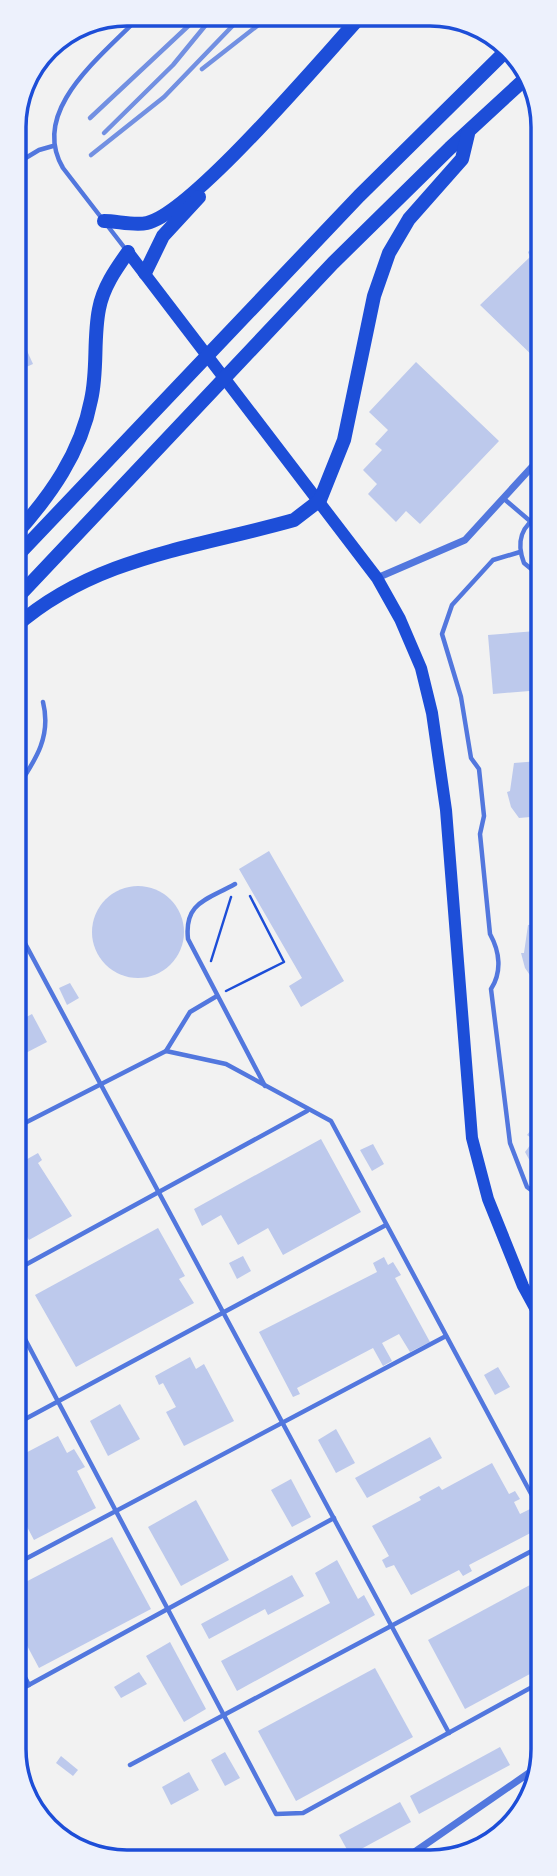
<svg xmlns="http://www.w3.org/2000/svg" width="557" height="1876" viewBox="0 0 557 1876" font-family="'Exo 2',sans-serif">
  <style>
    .building { fill: #bdc9ec }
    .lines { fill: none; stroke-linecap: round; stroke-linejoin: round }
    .path { stroke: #1d4ed8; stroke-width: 2.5 }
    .service { stroke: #5277de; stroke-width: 4.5 }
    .minor { stroke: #5277de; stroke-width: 7 }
    .secondary { stroke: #1d4ed8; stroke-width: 12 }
    .trunk { stroke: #1d4ed8; stroke-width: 14 }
    .rail { stroke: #7290e2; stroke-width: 4.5 }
    .rim { fill: none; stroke: #1d4ed8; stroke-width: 3.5 }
  </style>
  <rect width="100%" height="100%" fill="#f2f2f2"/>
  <g class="building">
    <polygon points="541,239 541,370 534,364 537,360 480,305 530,257 528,252"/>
    <polygon points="14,322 33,364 15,372"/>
    <polygon points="416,362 499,441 420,524 406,511 396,522 368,494 377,484 363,470 382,450 375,444 388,430 369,412"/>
    <polygon points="541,618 542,690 493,694 488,635 536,631 535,619"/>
    <polygon points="537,731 542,731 542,816 519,818 511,807 507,792 510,791 514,763 539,761"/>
    <polygon points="269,851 344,981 301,1007 289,986 302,978 239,869"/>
    <circle cx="138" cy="932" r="46"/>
    <polygon points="542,923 542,978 534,981 525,968 521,953 524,953 528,925"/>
    <polygon points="15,950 26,971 15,977"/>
    <polygon points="70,983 79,998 67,1005 59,988"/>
    <polygon points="32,1014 47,1042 18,1057 15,1051 15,1023"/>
    <polygon points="542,1116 542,1171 531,1163 525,1152 534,1140 527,1135"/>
    <polygon points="321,1139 361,1212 283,1255 268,1228 238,1245 221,1215 202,1226 194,1209"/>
    <polygon points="373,1144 384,1164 372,1171 360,1150"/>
    <polygon points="38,1153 42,1160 38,1163 72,1216 29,1240 15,1217 15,1166"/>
    <polygon points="158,1228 185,1276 179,1279 194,1303 76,1367 35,1295"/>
    <polygon points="243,1256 251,1271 237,1279 229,1263"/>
    <polygon points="384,1257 388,1265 393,1262 401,1275 395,1278 430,1342 410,1352 399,1334 382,1343 392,1361 383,1366 373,1348 297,1388 300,1394 293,1397 259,1332 377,1272 373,1263"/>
    <polygon points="190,1357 196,1369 204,1364 234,1421 184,1446 166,1412 176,1407 163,1383 159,1385 155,1376"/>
    <polygon points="498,1367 510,1387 495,1395 484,1375"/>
    <polygon points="120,1404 140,1439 108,1456 90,1421"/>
    <polygon points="336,1429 355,1463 336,1473 318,1440"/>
    <polygon points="58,1436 67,1453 74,1449 85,1467 77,1471 96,1508 34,1540 16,1506 16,1458"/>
    <polygon points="430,1437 442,1458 367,1498 355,1478"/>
    <polygon points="492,1463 509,1494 515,1491 520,1499 514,1502 520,1514 532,1508 542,1527 469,1565 472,1571 463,1576 459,1570 411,1595 394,1565 386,1568 382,1560 389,1556 372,1526 421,1500 419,1497 439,1486 442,1490"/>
    <polygon points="291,1479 311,1517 292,1527 271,1490"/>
    <polygon points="196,1500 229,1560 181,1586 148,1527"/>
    <polygon points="112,1537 151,1609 39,1668 16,1625 16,1587"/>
    <polygon points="337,1560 358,1599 364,1595 375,1615 237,1691 221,1661 330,1603 315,1573"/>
    <polygon points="292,1575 304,1596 268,1615 265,1609 209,1639 201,1624"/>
    <polygon points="543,1578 543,1667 465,1709 428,1640"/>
    <polygon points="170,1642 206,1709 184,1722 146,1656"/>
    <polygon points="375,1668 413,1737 296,1801 258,1731"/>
    <polygon points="139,1672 147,1684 121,1698 114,1687"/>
    <polygon points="500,1747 510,1765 419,1814 410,1796"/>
    <polygon points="225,1752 240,1778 225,1786 211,1760"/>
    <polygon points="61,1756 78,1770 73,1776 56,1763"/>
    <polygon points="189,1772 199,1790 171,1805 162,1787"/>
    <polygon points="400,1802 411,1822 350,1855 339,1835"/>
  </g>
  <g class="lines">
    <g class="path">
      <polyline points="211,961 231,897"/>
      <polyline points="226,991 284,962 250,896"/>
    </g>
    <g class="service">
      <polyline points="14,165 39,150 53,146"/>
      <path d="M127 251 63 168C28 109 105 54 142 14"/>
      <polyline points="15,430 24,447 15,485"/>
      <polyline points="503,498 530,521"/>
      <path d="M541 515C521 525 516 542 524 563L541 577"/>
      <path d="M520 552 493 560 452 605 442 634 461 697 471 758 479 769 484 816 480 834 490 934C500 952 502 972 491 989L510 1143 527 1187 542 1198"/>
      <path d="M15 791C34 762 52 738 43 702"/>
      <path d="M235 884C207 900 184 902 188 939L265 1086"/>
      <polyline points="15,936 20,934 449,1733"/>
      <polyline points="166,1051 226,1064 331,1121 543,1516"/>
      <polyline points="15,1128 166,1051 190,1012 217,996"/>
      <polyline points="16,1270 307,1111"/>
      <polyline points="16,1322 276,1814 303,1813 543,1681"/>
      <polyline points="16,1424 386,1225"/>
      <polyline points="16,1564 446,1336"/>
      <polyline points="16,1660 29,1685"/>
      <polyline points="16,1692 334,1518"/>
      <polyline points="130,1765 543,1545"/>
    </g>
    <g class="minor">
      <polyline points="377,578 465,540 541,457"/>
      <polyline points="403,1860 539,1766"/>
    </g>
    <polyline class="secondary" points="128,252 377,578 400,619 421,668 432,713 446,810 472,1138 488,1199 523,1286 542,1321"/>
    <g class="trunk">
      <path d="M104 221C117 221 134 226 147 223 192 213 323 57 361 16"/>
      <polyline points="145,273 163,236 199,197"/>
      <path d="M15 535C50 496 81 453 91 400 98 370 93 339 99 309 103 287 116 269 128 252"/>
      <polyline points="15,558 359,196 510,47"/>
      <polyline points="15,600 333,263 450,148 526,78"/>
      <path d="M15 627C94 557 195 548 294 520L320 500 344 440 374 296 389 253 409 219 462 159 468 134"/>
    </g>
    <g class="rail">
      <polyline points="202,69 271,15"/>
      <polyline points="90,118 200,15"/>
      <polyline points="104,133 173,65 214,15"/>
      <polyline points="91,155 164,97 243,15"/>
    </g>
  </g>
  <path d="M0 0H557V1876H0ZM127 26H430A101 101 0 0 1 531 127V1749A101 101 0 0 1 430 1850H127A101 101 0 0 1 26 1749V127A101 101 0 0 1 127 26Z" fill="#edf1fc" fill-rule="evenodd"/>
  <path class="rim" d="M127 26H430A101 101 0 0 1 531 127V1749A101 101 0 0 1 430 1850H127A101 101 0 0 1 26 1749V127A101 101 0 0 1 127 26Z"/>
</svg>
